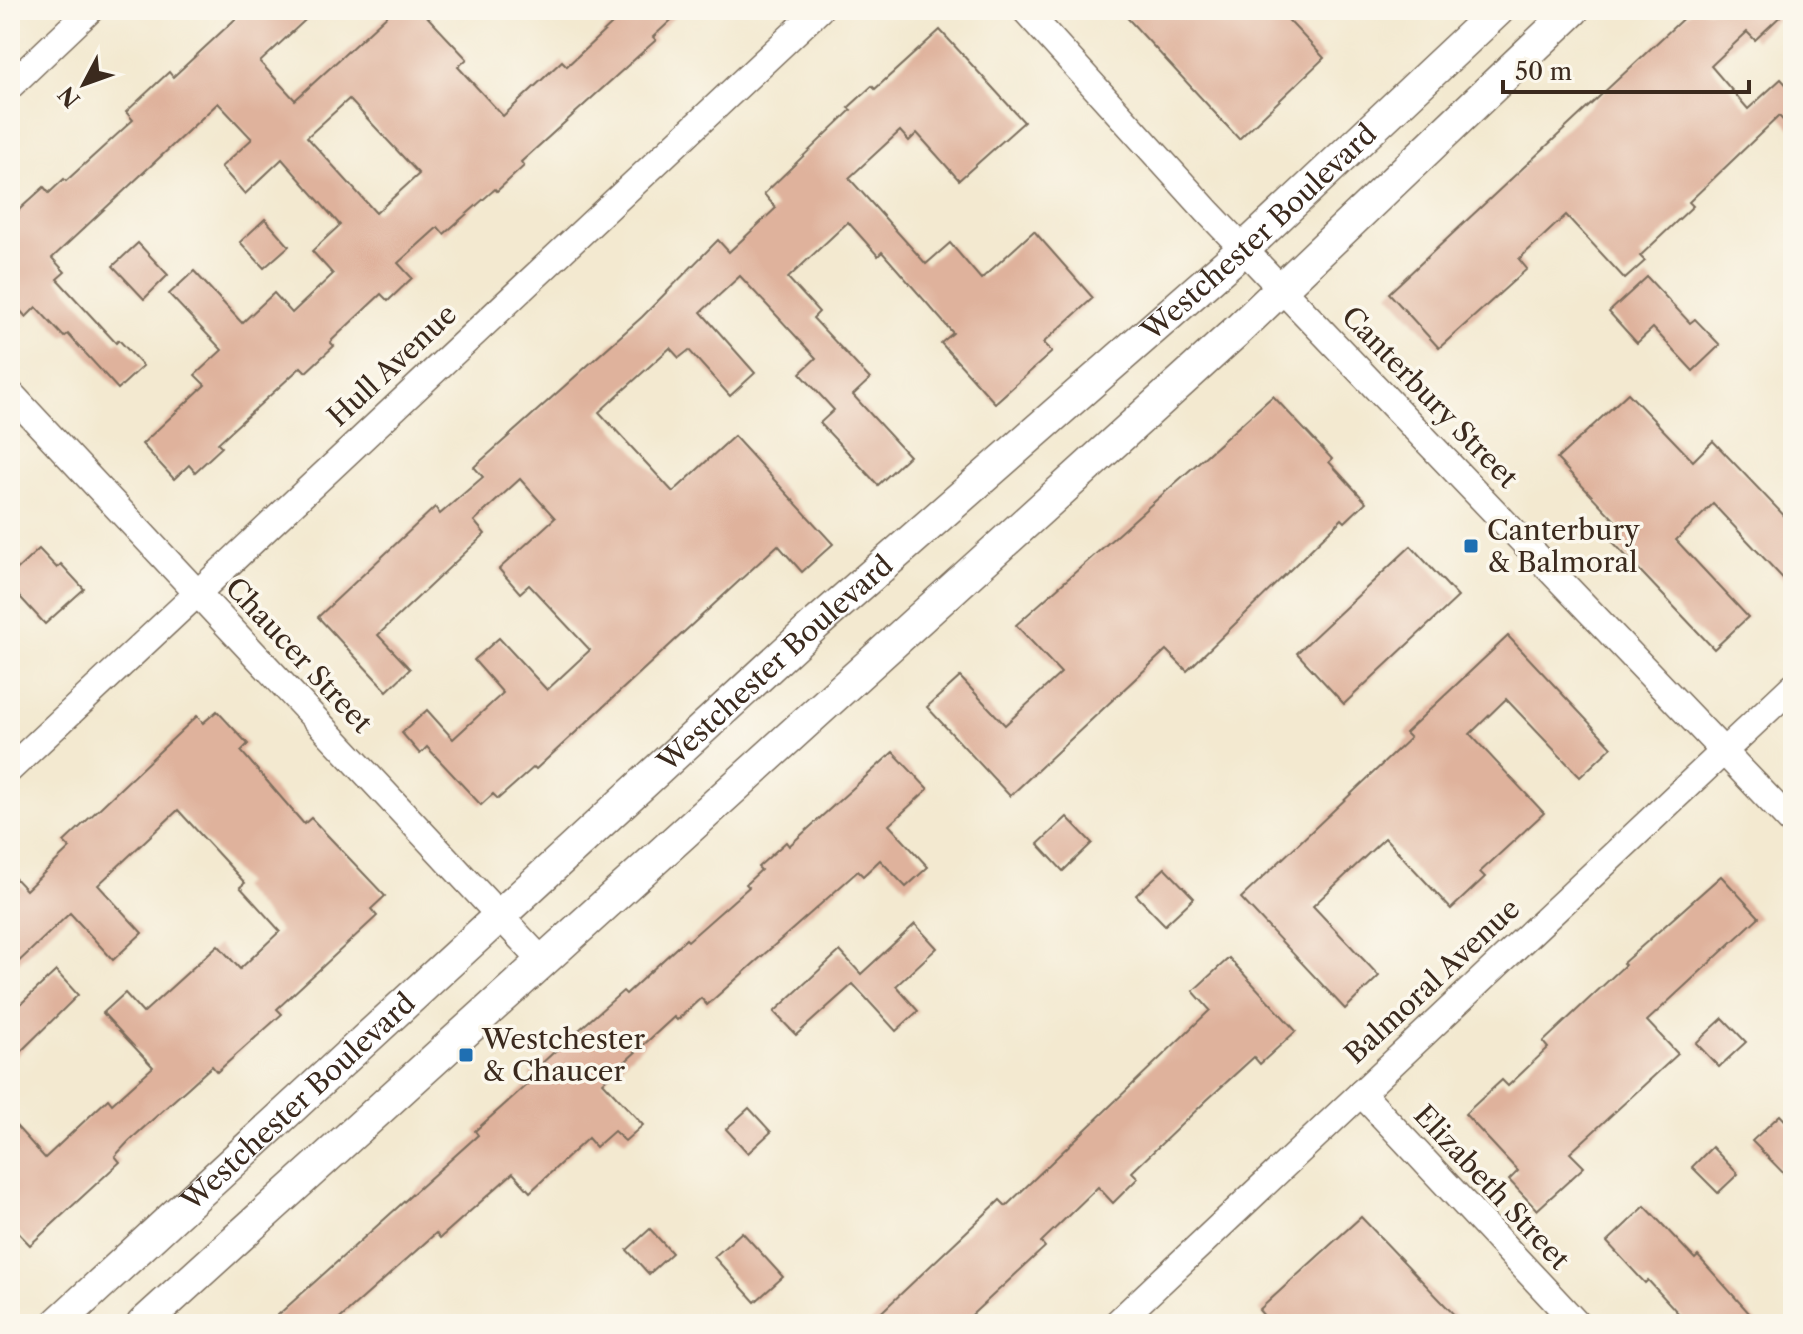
<svg xmlns="http://www.w3.org/2000/svg" width="1803" height="1334" viewBox="0 0 1803 1334" font-family="'Libre Caslon Text',serif">
  <style>
    .building { fill: #dfb29c; fill-rule: evenodd }
    .lines { fill: none; stroke-linecap: round; stroke-linejoin: round }
    .minor-casing { stroke: #7b6d5c; stroke-width: 29 }
    .tertiary-casing { stroke: #7b6d5c; stroke-width: 35 }
    .minor { stroke: #fff; stroke-width: 26 }
    .tertiary { stroke: #fff; stroke-width: 32 }
    .poi-dot { fill: #1f6fb2; stroke: #fbf7ec; stroke-width: 3 }
    .labels { text-anchor: middle; dominant-baseline: central; stroke-width: 7; stroke-linejoin: round; paint-order: stroke }
    .street-label { font-size: 28px; fill: #3b2a1e; stroke: #fbf7ec }
    .poi-label { font-size: 28px; fill: #3b2a1e; stroke: #fbf7ec; text-anchor: start }
  </style>
  <rect width="100%" height="100%" fill="#fbf7ec"/>
  <filter id="ink" filterUnits="userSpaceOnUse"><feTurbulence type="fractalNoise" baseFrequency=".0125" numOctaves="2"/><feDisplacementMap in="SourceGraphic" scale="16" xChannelSelector="R" yChannelSelector="G"/><feConvolveMatrix kernelMatrix="1 2 1 2 8 2 1 2 1" color-interpolation-filters="sRGB"/></filter>
  <filter id="wash" filterUnits="userSpaceOnUse"><feTurbulence type="fractalNoise" baseFrequency=".006" numOctaves="4" result="noise"/><feDisplacementMap in="SourceGraphic" scale="32" xChannelSelector="R" yChannelSelector="G"/><feGaussianBlur stdDeviation="1.8" result="paint"/><feColorMatrix in="noise" values="0 0 0 0 0 0 0 0 0 0 0 0 0 0 0 0 0 1.4 0 .05"/><feComposite in="paint" operator="in"/></filter>
  <g filter="url(#wash)">
    <rect width="100%" height="100%" fill="#f3e9d0"/>
    <g id="blocks">
      <g class="building">
        <path d="M245 10H316L260 62 295 100 393 10H421L467 59 458 67 503 116 562 61 567 66 627 10H682L653 37 656 40 521 162 524 166 497 191 495 189 444 234 438 227 398 263 412 278 388 301 381 294 330 342 334 346 306 372 301 367 218 443 222 447 195 472 189 465 174 479 142 444 205 385 195 375 222 350 169 294 194 271 242 323 274 293 292 313 333 274 312 251 340 225 282 159 245 194 221 167 252 139 218 103 52 258 65 272 57 279 116 343 119 340 143 366 118 389 68 334 64 337 36 307 26 317 10 299V218L44 187 49 193 64 179 66 181 133 120 126 112 169 72 173 77ZM349 99 419 174 376 213 307 137Z"/>
        <polygon points="1120,10 1279,10 1324,58 1239,139"/>
        <polygon points="1692,10 1787,10 1755,40 1747,32 1711,66 1748,109 1781,79 1793,92 1793,131 1779,116 1689,202 1693,206 1640,256 1645,261 1625,279 1566,215 1519,259 1527,269 1439,348 1389,293"/>
        <polygon points="940,30 1024,122 959,180 917,133 909,141 900,131 849,178 926,264 950,243 981,279 1034,231 1093,298 1043,343 1052,352 995,403 941,343 953,333 882,252 878,256 848,222 788,278 819,312 813,318 870,379 853,395 909,456 878,485 820,423 834,410 800,373 816,358 740,276 701,312 755,373 730,396 689,350 679,358 670,348 599,412 673,492 734,436 833,544 802,572 778,545 536,769 534,767 498,799 493,794 481,805 427,747 420,754 402,733 427,710 453,739 503,693 474,660 499,638 547,690 590,650 529,585 520,593 499,569 555,518 520,479 474,521 485,534 378,635 410,669 387,691 318,617 435,507 440,514 483,477 474,467 642,317 718,240 729,252 776,208 764,194 851,110 848,108 872,86 875,89"/>
        <polygon points="265,219 289,246 264,268 240,242"/>
        <polygon points="138,243 168,275 144,299 113,266"/>
        <polygon points="1647,277 1690,323 1695,319 1720,345 1693,371 1653,328 1637,343 1609,312"/>
        <polygon points="1628,393 1693,461 1713,441 1793,525 1793,589 1713,504 1676,540 1748,617 1714,649 1610,539 1622,528 1557,459"/>
        <polygon points="1273,396 1332,459 1329,462 1366,502 1345,522 1342,519 1187,671 1166,650 1010,796 927,707 960,677 1005,725 1061,673 1016,625"/>
        <polygon points="1411,546 1458,597 1344,704 1297,653"/>
        <polygon points="39,549 57,568 61,564 84,589 45,624 10,586 10,576"/>
        <polygon points="1508,636 1612,747 1580,777 1506,699 1470,734 1544,813 1480,872 1485,877 1451,909 1385,838 1313,906 1379,976 1345,1009 1241,898 1410,738 1405,733"/>
        <polygon points="217,711 248,744 241,751 304,824 311,818 385,896 371,909 377,916 277,1009 282,1014 217,1072 212,1066 129,1141 115,1156 120,1162 30,1245 10,1224 10,1119 45,1158 108,1099 112,1104 153,1067 103,1013 125,993 143,1013 218,945 240,969 280,931 240,887 245,883 178,810 98,885 142,933 113,960 70,913 10,970 10,873 26,890 70,848 64,842 197,716 203,723"/>
        <polygon points="893,752 928,789 889,825 928,867 906,887 880,860 863,876 858,871 707,1005 701,998 677,1020 674,1017 603,1082 643,1125 625,1141 614,1131 596,1147 588,1138 530,1192 513,1173 440,1238 436,1233 334,1324 268,1324 478,1135 475,1131 533,1079 529,1075 553,1053 623,991 626,994 686,939 688,941 749,887 746,884 761,870 758,867 786,842 789,846"/>
        <polygon points="1067,817 1092,843 1063,871 1038,844"/>
        <polygon points="1165,868 1194,898 1165,925 1136,895"/>
        <polygon points="1721,876 1759,917 1647,1021 1678,1054 1570,1153 1584,1167 1537,1210 1509,1180 1518,1171 1465,1114 1502,1080 1508,1086 1548,1048 1543,1042 1625,965 1623,963"/>
        <polygon points="915,924 937,948 896,986 918,1011 896,1031 853,984 796,1035 774,1012 840,951 861,974"/>
        <polygon points="1229,958 1296,1031 1260,1064 1254,1057 1207,1100 1132,1172 1138,1178 1113,1203 1098,1187 1041,1242 1045,1247 962,1324 869,1324 1000,1200 1006,1206 1210,1010 1193,991"/>
        <polygon points="56,971 78,995 10,1062 10,1014"/>
        <polygon points="1723,1018 1746,1042 1719,1067 1696,1043"/>
        <polygon points="749,1108 771,1132 748,1153 726,1129"/>
        <polygon points="1780,1115 1793,1129 1793,1183 1752,1141"/>
        <polygon points="1712,1147 1738,1174 1718,1193 1692,1167"/>
        <polygon points="1645,1206 1695,1259 1698,1256 1759,1324 1688,1324 1648,1280 1645,1283 1607,1242"/>
        <polygon points="1361,1217 1463,1324 1271,1324 1259,1310"/>
        <polygon points="650,1229 672,1253 649,1274 627,1250"/>
        <polygon points="742,1232 783,1277 755,1302 714,1257"/>
      </g>
    </g>
  </g>
  <g filter="url(#ink)">
    <use href="#blocks" fill-opacity="0" stroke="#7b6d5c" stroke-width="2"/>
    <g class="lines">
      <defs>
        <g id="minor">
          <polyline points="1025,10 1207,211 1793,824"/>
          <polyline points="10,86 90,10"/>
          <polyline points="10,393 542,961"/>
          <polyline points="10,769 819,10"/>
          <polyline points="1361,1093 1577,1324"/>
          <polyline points="1116,1324 1793,686"/>
        </g>
        <g id="tertiary">
          <path id="s1" d="M57 1324 816 624 1245 248 1498 10"/>
          <polyline points="143,1324 1239,329 1573,10"/>
        </g>
      </defs>
      <use href="#minor" class="minor-casing"/>
      <use href="#tertiary" class="tertiary-casing"/>
      <use href="#minor" class="minor"/>
      <use href="#tertiary" class="tertiary"/>
    </g>
  </g>
  <g class="poi-dot">
    <rect x="1463" y="538" width="16" height="16" rx="4"/>
    <rect x="458" y="1047" width="16" height="16" rx="4"/>
  </g>
  <g class="labels">
    <g class="street-label">
      <text stroke="none"><textPath href="#s1" startOffset="1624">Westchester Boulevard</textPath></text>
      <text transform="translate(392 365) rotate(-43)">Hull Avenue</text>
      <text transform="translate(1430 397) rotate(46)">Canterbury Street</text>
      <text transform="translate(299 655) rotate(47)">Chaucer Street</text>
      <text stroke="none"><textPath href="#s1" startOffset="976">Westchester Boulevard</textPath></text>
      <text transform="translate(1432 981) rotate(-43)">Balmoral Avenue</text>
      <text stroke="none"><textPath href="#s1" startOffset="328">Westchester Boulevard</textPath></text>
      <text transform="translate(1492 1187) rotate(47)">Elizabeth Street</text>
    </g>
    <g class="poi-label">
      <text x="1487" y="530">Canterbury<tspan x="1487" dy="32">&amp; Balmoral</tspan></text>
      <text x="482" y="1039">Westchester<tspan x="482" dy="32">&amp; Chaucer</tspan></text>
    </g>
  </g>
  <rect width="1803" height="1334" fill="none" stroke="#fbf7ec" stroke-width="40"/>
  <g transform="translate(84 84) rotate(229)" stroke="#fbf7ec" stroke-width="6" paint-order="stroke">
  <path d="M0-6L14 30L0 20L-14 30Z" fill="#3b2a1e"/>
  <text y="-12" font-size="22" font-weight="bold" text-anchor="middle" fill="#3b2a1e">N</text>
  </g>
  <path d="M1503 80v12h246v-12" fill="none" stroke="#3b2a1e" stroke-width="4"/>
  <text x="1515" y="80" font-size="24" fill="#3b2a1e" stroke="#fbf7ec" stroke-width="6" paint-order="stroke">50 m</text>
</svg>
